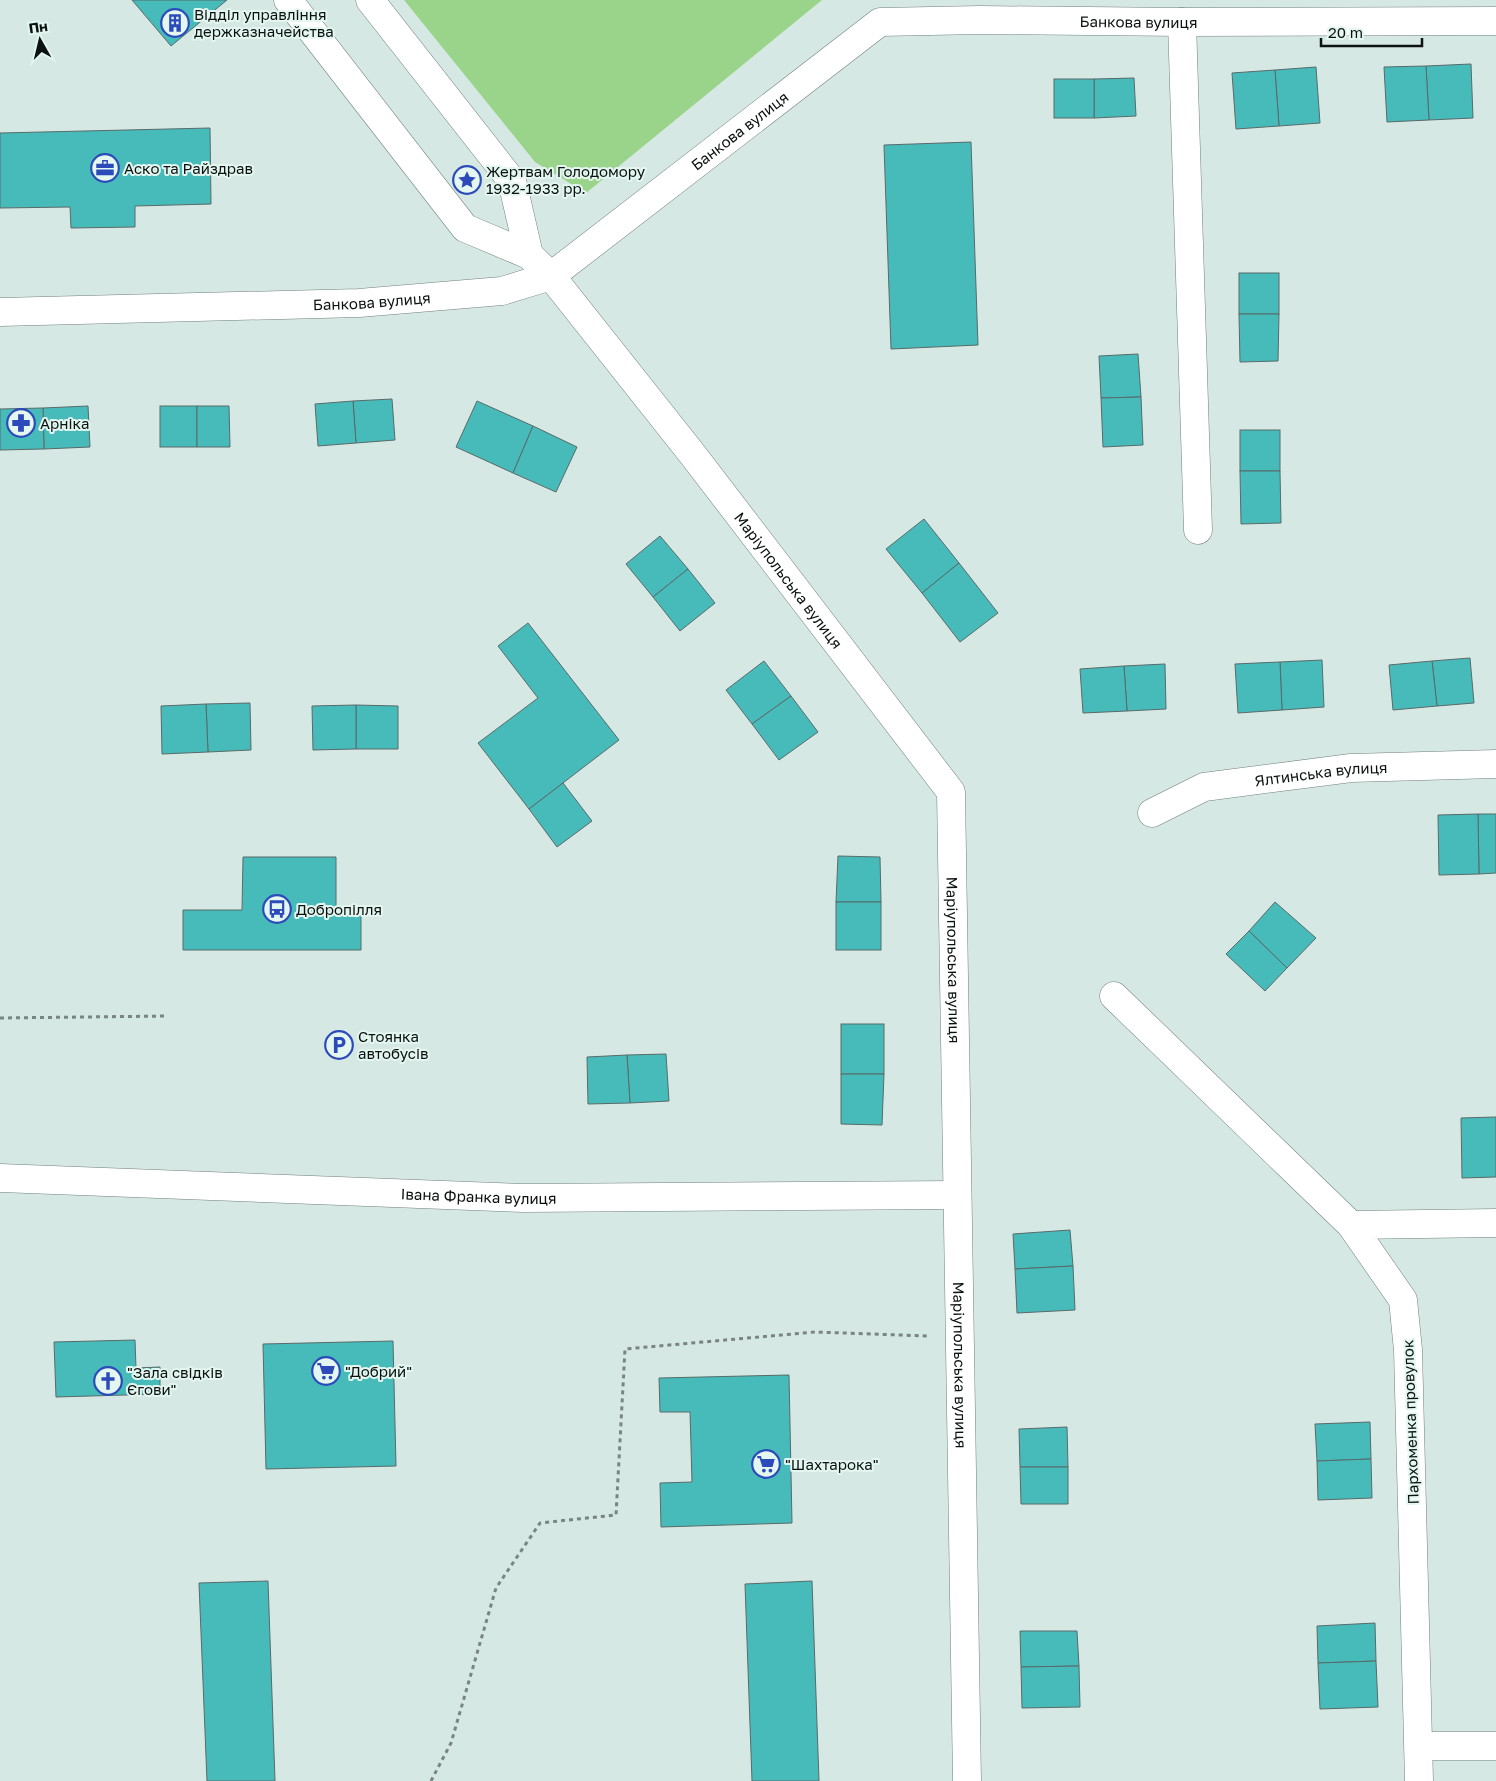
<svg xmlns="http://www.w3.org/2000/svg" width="1496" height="1781" viewBox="0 0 1496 1781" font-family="'Golos Text',sans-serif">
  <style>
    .green { fill: #9ad48a }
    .building { fill: #47bbba; stroke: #596a6a }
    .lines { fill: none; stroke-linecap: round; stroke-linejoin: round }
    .street-casing { stroke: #70817c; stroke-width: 29 }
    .secondary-casing { stroke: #70817c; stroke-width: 29 }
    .path { stroke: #798582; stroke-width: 3; stroke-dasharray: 4 4; stroke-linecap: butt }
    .street { stroke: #fff; stroke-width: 28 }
    .secondary { stroke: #fff; stroke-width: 28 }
    .labels { text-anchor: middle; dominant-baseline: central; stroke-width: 4; stroke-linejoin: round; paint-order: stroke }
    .poi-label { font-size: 15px; fill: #0c1211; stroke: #e3f6f0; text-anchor: start }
    .street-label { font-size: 15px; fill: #0c1211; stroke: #e3f6f0 }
  </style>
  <rect width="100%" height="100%" fill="#d6e8e3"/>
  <polygon class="green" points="404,0 822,0 586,193 535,162"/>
  <g class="building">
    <polygon points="132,0 227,0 171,46"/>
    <polygon points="1471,64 1473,118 1429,120 1426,66"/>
    <polygon points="1426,66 1429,120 1387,122 1384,67"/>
    <polygon points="1316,67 1320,123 1279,126 1275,70"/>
    <polygon points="1275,70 1279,126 1236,129 1232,73"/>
    <polygon points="1134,78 1136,116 1094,118 1094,79"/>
    <rect x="1054" y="79" width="40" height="39"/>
    <polygon points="210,128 211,204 135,206 135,227 71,228 70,207 0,208 0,133"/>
    <polygon points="971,142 978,345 891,349 884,145"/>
    <rect x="1239" y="273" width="40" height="41"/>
    <polygon points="1239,314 1279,314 1278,361 1240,362"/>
    <polygon points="1138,354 1141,397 1101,398 1099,356"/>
    <polygon points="1141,397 1143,445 1103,447 1101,398"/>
    <polygon points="392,399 395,440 356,443 353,401"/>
    <polygon points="353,401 356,443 318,446 315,404"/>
    <polygon points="477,401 533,426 513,473 456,447"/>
    <polygon points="88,406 90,447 44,449 43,408"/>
    <rect x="160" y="406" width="37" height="41"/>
    <polygon points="197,406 229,406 230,447 197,447"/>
    <polygon points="43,408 44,449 0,450 0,409"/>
    <polygon points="533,426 577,447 556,492 513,473"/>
    <rect x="1240" y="430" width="40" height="41"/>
    <polygon points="1240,471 1280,471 1281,523 1241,524"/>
    <polygon points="924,519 959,563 922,593 886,549"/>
    <polygon points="660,536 688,569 653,597 626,564"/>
    <polygon points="959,563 998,613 960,642 922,593"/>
    <polygon points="688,569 715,603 680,631 653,597"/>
    <polygon points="528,623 619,740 529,809 478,743 538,698 498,646"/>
    <polygon points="1470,658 1474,703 1437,706 1432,661"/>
    <polygon points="1322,660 1324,707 1282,710 1280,662"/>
    <polygon points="764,661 791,696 752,724 726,690"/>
    <polygon points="1432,661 1437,706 1393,710 1389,665"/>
    <polygon points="1280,662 1282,710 1238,713 1235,664"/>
    <polygon points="1165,664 1166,709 1127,711 1124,666"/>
    <polygon points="1124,666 1127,711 1083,713 1080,669"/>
    <polygon points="791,696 818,732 779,760 752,724"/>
    <polygon points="250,703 251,750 208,752 206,704"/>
    <polygon points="206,704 208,752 162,754 161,706"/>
    <polygon points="356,705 398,706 398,749 356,749"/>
    <polygon points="356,705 356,749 313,750 312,706"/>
    <polygon points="563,783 592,821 557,847 529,809"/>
    <polygon points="1478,814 1496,814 1496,873 1479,874"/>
    <polygon points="1478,814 1479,874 1439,875 1438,815"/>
    <polygon points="838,856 880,857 881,902 836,902"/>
    <polygon points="243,857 336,857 336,914 361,914 361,950 183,950 183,910 242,910"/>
    <rect x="836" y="902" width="45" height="48"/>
    <polygon points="1275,902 1316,938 1287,968 1249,931"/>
    <polygon points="1249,931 1287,968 1265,991 1226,954"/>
    <rect x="841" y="1024" width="43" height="50"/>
    <polygon points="666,1054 669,1101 630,1103 627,1055"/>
    <polygon points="627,1055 630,1103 588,1104 587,1057"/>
    <polygon points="841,1074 884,1074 882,1125 841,1124"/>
    <polygon points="1496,1117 1496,1177 1462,1178 1461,1118"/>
    <polygon points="1070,1230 1073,1266 1015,1269 1013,1234"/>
    <polygon points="1073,1266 1075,1310 1017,1313 1015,1269"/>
    <polygon points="135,1340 136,1368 160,1367 160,1394 56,1397 54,1342"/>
    <polygon points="393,1341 396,1466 266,1469 263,1344"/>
    <polygon points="789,1375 792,1523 661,1527 660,1483 692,1482 690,1412 660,1412 659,1378"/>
    <polygon points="1370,1422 1371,1459 1317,1461 1315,1424"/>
    <polygon points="1067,1427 1068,1467 1020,1467 1019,1429"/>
    <polygon points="1371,1459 1372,1498 1318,1500 1317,1461"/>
    <polygon points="1020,1467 1068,1467 1068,1504 1021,1504"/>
    <polygon points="268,1581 275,1781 207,1781 199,1583"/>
    <polygon points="812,1581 819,1781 752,1781 745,1584"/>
    <polygon points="1375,1623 1376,1661 1318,1663 1317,1626"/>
    <polygon points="1020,1631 1077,1631 1079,1666 1021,1667"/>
    <polygon points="1376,1661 1378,1707 1320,1709 1318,1663"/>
    <polygon points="1079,1666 1080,1707 1022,1708 1021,1667"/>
  </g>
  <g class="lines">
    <defs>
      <g id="street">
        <polyline points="288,0 465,228 529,255 551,276"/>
        <polyline points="370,0 512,181 529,255"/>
        <polyline points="1182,22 1198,530"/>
        <path id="s1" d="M1152 813 1204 787 1351 768 1496 764"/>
        <polyline points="1114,996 1351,1225"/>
        <polyline points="1419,1746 1496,1746"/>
        <polyline points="1419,1781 1408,1350 1403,1300 1351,1225 1496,1223"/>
      </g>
      <g id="secondary">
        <path id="s2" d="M551 276 693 455 951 792 967 1781"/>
        <path id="s3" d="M0 312 359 303 502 291 551 276 880 22 980 20 1182 22 1496 21"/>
        <path id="s4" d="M0 1178 524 1198 957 1195"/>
      </g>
    </defs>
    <use href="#street" class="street-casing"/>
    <use href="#secondary" class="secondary-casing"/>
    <g class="path">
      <polyline points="0,1018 168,1016"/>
      <polyline points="431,1781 451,1743 496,1588 540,1523 616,1515 625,1349 815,1332 928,1336"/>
    </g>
    <use href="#street" class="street"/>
    <use href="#secondary" class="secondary"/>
  </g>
  <defs>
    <symbol id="building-ring" viewBox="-11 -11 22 22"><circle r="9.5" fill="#e3f6f0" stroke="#2c4aba" stroke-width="1.5"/><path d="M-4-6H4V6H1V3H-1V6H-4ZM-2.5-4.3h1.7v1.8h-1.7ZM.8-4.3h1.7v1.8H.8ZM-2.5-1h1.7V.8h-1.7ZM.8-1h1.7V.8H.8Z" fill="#2c4aba"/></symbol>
    <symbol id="office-ring" viewBox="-11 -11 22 22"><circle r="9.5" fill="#e3f6f0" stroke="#2c4aba" stroke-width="1.5"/><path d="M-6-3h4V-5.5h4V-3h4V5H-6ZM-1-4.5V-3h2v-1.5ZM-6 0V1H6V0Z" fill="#2c4aba"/></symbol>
    <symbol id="sight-ring" viewBox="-11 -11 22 22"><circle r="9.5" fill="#e3f6f0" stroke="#2c4aba" stroke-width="1.5"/><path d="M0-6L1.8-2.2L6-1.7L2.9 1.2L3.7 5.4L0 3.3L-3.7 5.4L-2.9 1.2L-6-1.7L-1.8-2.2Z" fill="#2c4aba"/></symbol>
    <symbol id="pharmacy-ring" viewBox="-11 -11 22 22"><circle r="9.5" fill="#e3f6f0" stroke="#2c4aba" stroke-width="1.5"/><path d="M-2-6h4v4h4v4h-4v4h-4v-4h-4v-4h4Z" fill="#2c4aba"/></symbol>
    <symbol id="bus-ring" viewBox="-11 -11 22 22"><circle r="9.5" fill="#e3f6f0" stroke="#2c4aba" stroke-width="1.5"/><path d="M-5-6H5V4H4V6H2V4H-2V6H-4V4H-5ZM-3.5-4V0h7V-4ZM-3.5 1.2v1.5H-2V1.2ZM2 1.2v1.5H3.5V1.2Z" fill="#2c4aba"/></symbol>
    <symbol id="parking-ring" viewBox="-11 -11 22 22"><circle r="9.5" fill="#e3f6f0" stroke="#2c4aba" stroke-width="1.5"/><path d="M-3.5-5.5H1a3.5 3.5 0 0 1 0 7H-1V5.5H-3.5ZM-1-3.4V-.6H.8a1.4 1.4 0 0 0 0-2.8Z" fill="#2c4aba"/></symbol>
    <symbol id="supermarket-ring" viewBox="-11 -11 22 22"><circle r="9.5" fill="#e3f6f0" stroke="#2c4aba" stroke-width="1.5"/><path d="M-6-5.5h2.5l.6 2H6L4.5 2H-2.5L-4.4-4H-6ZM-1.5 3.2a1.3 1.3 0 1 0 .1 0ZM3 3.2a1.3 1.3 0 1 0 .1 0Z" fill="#2c4aba"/></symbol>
    <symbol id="church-ring" viewBox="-11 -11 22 22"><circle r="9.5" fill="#e3f6f0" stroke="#2c4aba" stroke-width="1.5"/><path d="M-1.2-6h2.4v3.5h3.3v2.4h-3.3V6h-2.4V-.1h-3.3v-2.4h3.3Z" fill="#2c4aba"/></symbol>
  </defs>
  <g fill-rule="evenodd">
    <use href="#building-ring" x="159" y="7" width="32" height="32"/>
    <use href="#office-ring" x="89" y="152" width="32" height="32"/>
    <use href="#sight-ring" x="451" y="164" width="32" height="32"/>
    <use href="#pharmacy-ring" x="5" y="407" width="32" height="32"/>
    <use href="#bus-ring" x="261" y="893" width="32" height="32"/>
    <use href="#parking-ring" x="323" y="1029" width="32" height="32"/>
    <use href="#supermarket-ring" x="310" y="1355" width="32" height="32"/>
    <use href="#church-ring" x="92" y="1365" width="32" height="32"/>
    <use href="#supermarket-ring" x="750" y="1448" width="32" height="32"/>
  </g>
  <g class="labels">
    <g class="poi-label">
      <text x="194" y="14">Відділ управління<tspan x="194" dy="17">держказначейства</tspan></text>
      <text x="124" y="168">Аско та Райздрав</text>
      <text x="486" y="171">Жертвам Голодомору<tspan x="486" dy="17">1932-1933 рр.</tspan></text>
      <text x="40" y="423">Арніка</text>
      <text x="296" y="909">Добропілля</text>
      <text x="358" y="1036">Стоянка<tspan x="358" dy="17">автобусів</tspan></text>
      <text x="345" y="1371">"Добрий"</text>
      <text x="127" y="1372">"Зала свідків<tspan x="127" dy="17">Єгови"</tspan></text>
      <text x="785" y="1464">"Шахтарока"</text>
    </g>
    <g class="street-label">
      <text stroke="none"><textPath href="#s3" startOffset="1228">Банкова вулиця</textPath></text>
      <text stroke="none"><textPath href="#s3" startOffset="792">Банкова вулиця</textPath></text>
      <text stroke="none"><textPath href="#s3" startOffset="372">Банкова вулиця</textPath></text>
      <text stroke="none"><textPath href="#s2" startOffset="386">Маріупольська вулиця</textPath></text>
      <text stroke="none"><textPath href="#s1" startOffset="176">Ялтинська вулиця</textPath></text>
      <text stroke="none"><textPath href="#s2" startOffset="821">Маріупольська вулиця</textPath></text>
      <text stroke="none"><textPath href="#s4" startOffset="479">Івана Франка вулиця</textPath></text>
      <text stroke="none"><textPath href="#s2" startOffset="1226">Маріупольська вулиця</textPath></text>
      <text transform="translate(1410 1422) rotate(-92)">Пархоменка провулок</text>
    </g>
  </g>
  <g transform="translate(40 40) rotate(352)" stroke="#e3f6f0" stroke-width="4" paint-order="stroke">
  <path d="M0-4L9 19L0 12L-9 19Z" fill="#0c1211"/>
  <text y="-8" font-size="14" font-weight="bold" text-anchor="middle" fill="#0c1211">Пн</text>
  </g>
  <path d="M1321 38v8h101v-8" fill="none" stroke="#0c1211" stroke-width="2.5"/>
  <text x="1328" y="38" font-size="15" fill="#0c1211" stroke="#e3f6f0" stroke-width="4" paint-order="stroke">20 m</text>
</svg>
